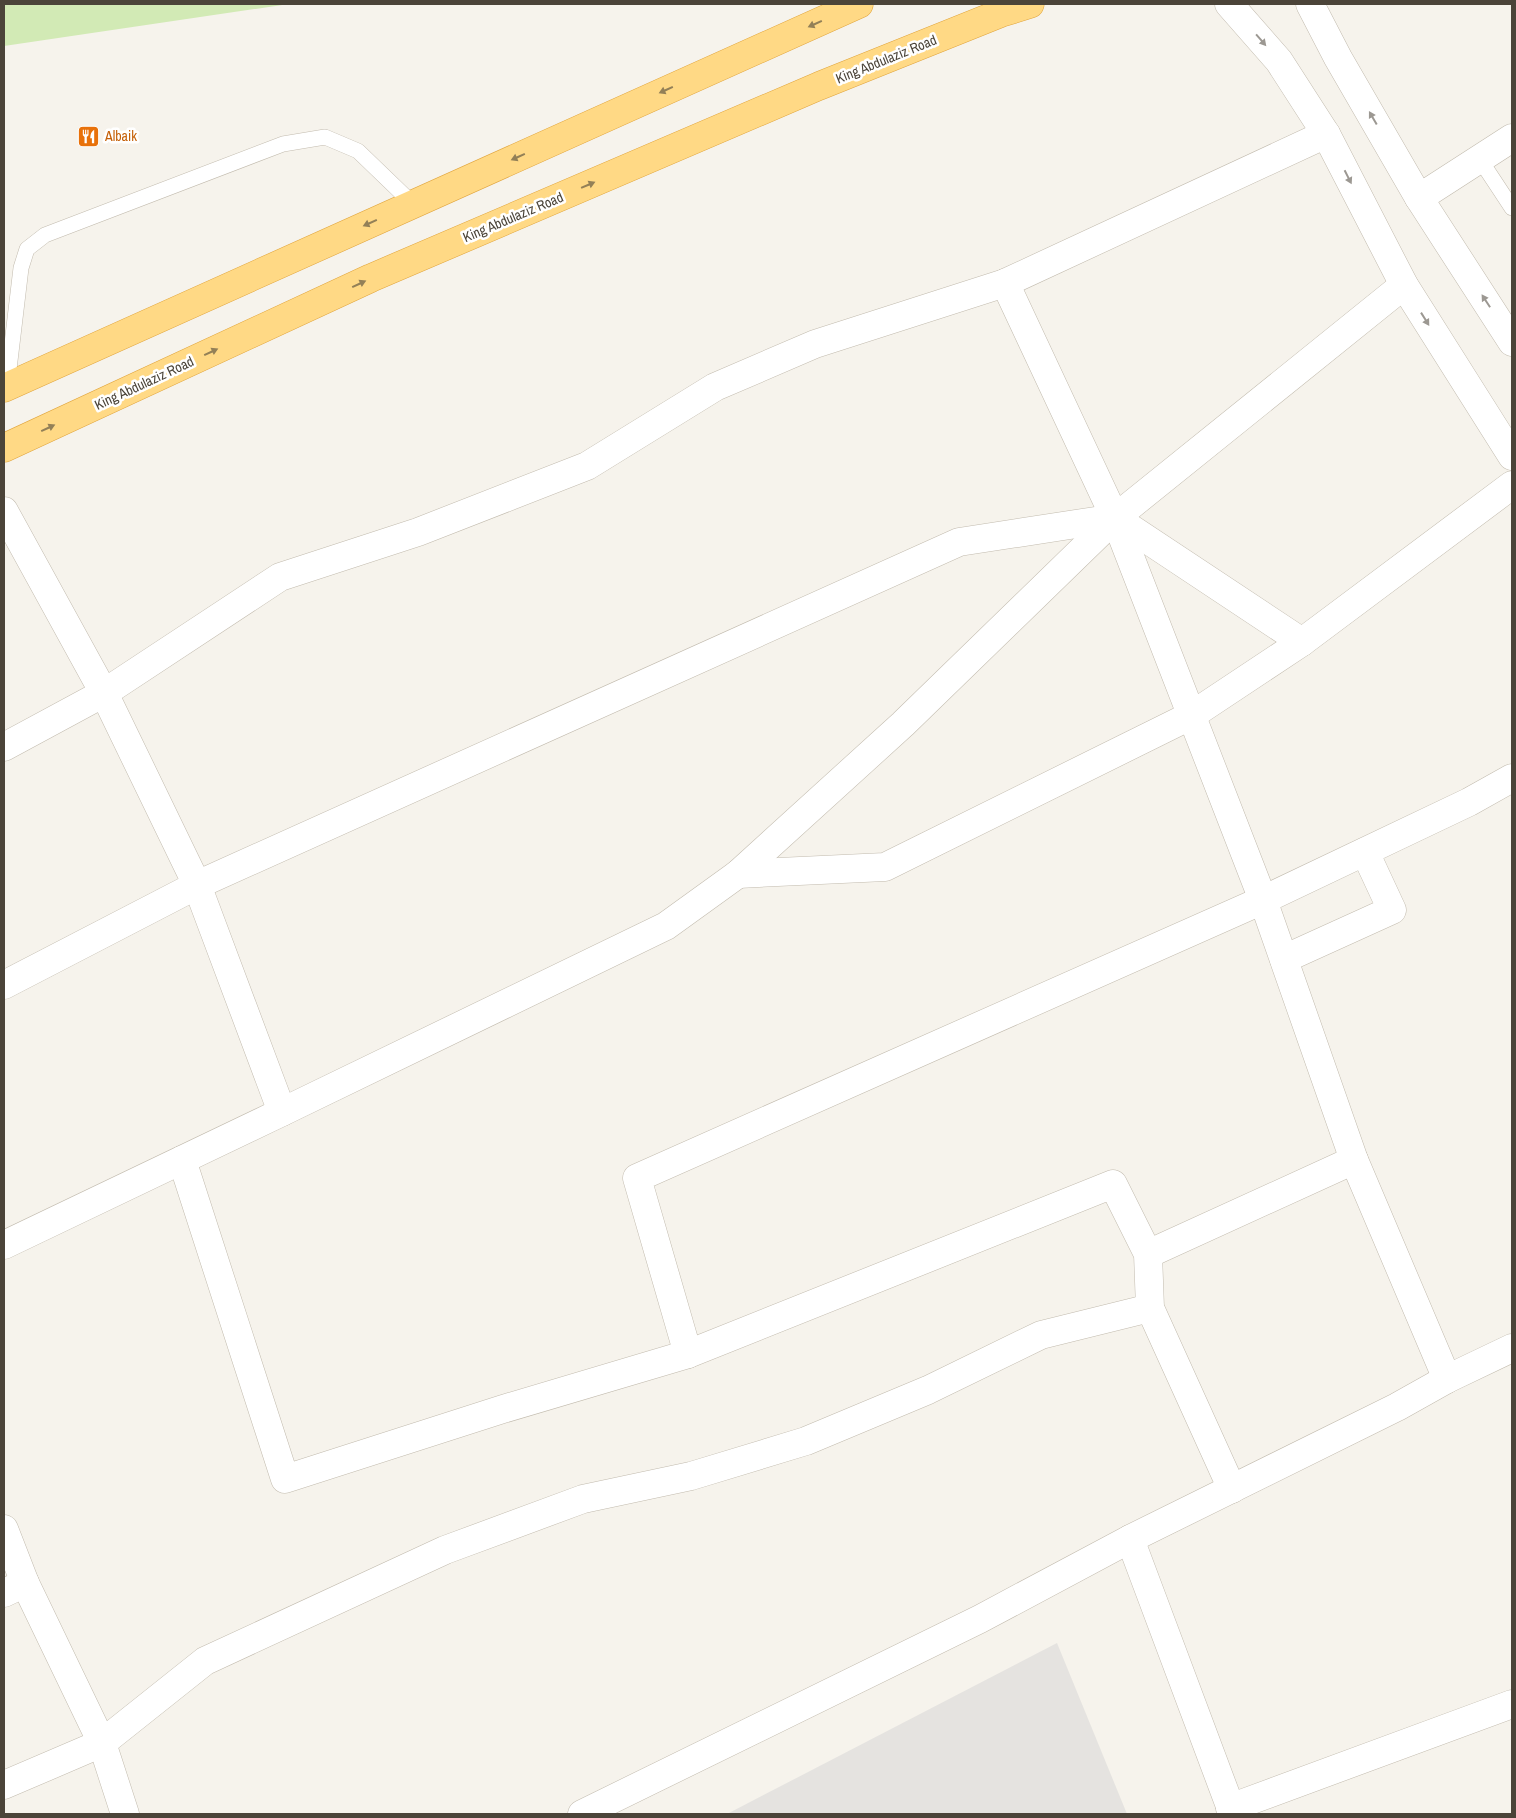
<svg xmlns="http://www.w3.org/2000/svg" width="1516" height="1818" viewBox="0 0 1516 1818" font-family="'Archivo Narrow',sans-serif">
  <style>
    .green { fill: #d2eab5 }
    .parking { fill: #e5e3e0 }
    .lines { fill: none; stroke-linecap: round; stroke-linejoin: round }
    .service-casing { stroke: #c2bbae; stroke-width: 16 }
    .minor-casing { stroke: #c2bbae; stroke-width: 29 }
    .tertiary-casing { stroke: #c2bbae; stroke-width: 29 }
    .trunk-casing { stroke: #e0a43c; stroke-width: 29 }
    .service { stroke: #fff; stroke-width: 15 }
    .minor { stroke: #fff; stroke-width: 28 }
    .tertiary { stroke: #fff; stroke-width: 28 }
    .trunk { stroke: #ffd985; stroke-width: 28 }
    .oneway { fill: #938057 }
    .oneway2 { fill: #9c9892 }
    .labels { text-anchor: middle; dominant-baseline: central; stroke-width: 5; stroke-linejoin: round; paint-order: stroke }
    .street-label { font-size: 14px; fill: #4b4439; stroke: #fff }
    .food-label { font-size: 14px; fill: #c56008; stroke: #fff; text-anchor: start }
  </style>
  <rect width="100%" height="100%" fill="#f6f3ec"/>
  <polygon class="green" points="4,4 289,4 4,46"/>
  <polygon class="parking" points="1057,1643 1127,1814 727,1814"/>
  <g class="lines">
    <defs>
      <g id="service">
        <polyline points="1479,158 1512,208"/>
        <polyline points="7,386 21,268 27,249 45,235 283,144 325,137 358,151 413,204"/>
      </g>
      <g id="minor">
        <polyline points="1005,283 1115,518 1263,900 1354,1160 1447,1379"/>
        <polyline points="4,511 104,693 197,885 282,1112"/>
        <polyline points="4,747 104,693 280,577 418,532 587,466 715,387 815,344 1005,283 1326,134"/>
        <polyline points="738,874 885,867 1192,715 1302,642 1512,485"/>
        <polyline points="1284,959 1392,910 1365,852"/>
        <polyline points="4,985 197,885 959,542 1115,518 1302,642"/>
        <polyline points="182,1160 285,1479 503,1409 688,1354 1113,1184 1148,1254 1150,1308 1232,1489"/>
        <polyline points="1148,1254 1354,1160"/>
        <polyline points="688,1354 637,1178 1263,900 1469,802 1512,778"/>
        <polyline points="4,1593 25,1583"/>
        <polyline points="4,1785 102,1743 205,1661 445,1550 583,1499 691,1476 806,1441 928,1390 1041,1335 1150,1308"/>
        <polyline points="1230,1808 1512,1704"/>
      </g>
      <g id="tertiary">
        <polyline points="1229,4 1279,61 1326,134 1404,285 1512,456"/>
        <polyline points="1310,4 1338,58 1419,198 1512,342"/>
        <polyline points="1419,198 1512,138"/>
        <polyline points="4,1245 282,1112 666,926 738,874 903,724 1115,518 1404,285"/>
        <polyline points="4,1529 25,1583 102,1743 125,1814"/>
        <polyline points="1130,1539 1233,1814"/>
        <polyline points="582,1814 980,1619 1130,1539 1397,1407 1447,1379 1512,1348"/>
      </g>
      <g id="trunk">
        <polyline points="4,388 859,4"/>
        <polyline points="4,448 371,278 819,86 1001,13 1030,4"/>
      </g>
    </defs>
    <use href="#service" class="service-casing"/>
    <use href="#minor" class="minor-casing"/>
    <use href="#tertiary" class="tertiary-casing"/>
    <use href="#trunk" class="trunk-casing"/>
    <use href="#service" class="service"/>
    <use href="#minor" class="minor"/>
    <use href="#tertiary" class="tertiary"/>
    <use href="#trunk" class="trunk"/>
  </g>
  <defs><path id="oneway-solid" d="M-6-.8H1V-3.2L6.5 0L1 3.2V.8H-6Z" transform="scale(1.25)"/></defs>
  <g class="oneway">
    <use href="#oneway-solid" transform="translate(815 24) rotate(156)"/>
    <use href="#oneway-solid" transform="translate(666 90) rotate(156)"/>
    <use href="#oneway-solid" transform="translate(518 157) rotate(156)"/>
    <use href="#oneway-solid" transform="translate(588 185) rotate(-23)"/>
    <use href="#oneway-solid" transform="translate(370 223) rotate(156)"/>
    <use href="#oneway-solid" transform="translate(359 284) rotate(-25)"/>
    <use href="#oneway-solid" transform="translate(211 352) rotate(-25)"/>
    <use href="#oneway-solid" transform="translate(48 428) rotate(-25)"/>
  </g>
  <g class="oneway2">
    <use href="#oneway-solid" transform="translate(1261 40) rotate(49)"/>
    <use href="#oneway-solid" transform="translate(1373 118) rotate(-120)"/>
    <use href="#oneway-solid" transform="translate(1348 177) rotate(63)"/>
    <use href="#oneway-solid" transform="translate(1486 301) rotate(-123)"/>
    <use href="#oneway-solid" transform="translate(1425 319) rotate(58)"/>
  </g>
  <defs>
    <symbol id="restaurant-square" viewBox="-11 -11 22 22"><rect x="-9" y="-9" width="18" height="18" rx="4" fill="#e8710a" stroke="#fff"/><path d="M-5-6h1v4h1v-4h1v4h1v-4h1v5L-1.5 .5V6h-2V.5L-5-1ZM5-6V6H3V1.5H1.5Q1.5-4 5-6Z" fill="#fff"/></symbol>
  </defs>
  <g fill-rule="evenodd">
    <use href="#restaurant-square" x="76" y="124" width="25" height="25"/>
  </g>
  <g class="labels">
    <g class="street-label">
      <text transform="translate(886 59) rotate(-22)">King Abdulaziz Road</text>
      <text transform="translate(513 217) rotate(-23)">King Abdulaziz Road</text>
      <text transform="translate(144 383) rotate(-25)">King Abdulaziz Road</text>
    </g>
    <g class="food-label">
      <text x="105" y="136">Albaik</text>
    </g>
  </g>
  <rect width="1516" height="1818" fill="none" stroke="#4b4439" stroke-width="10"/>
</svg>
